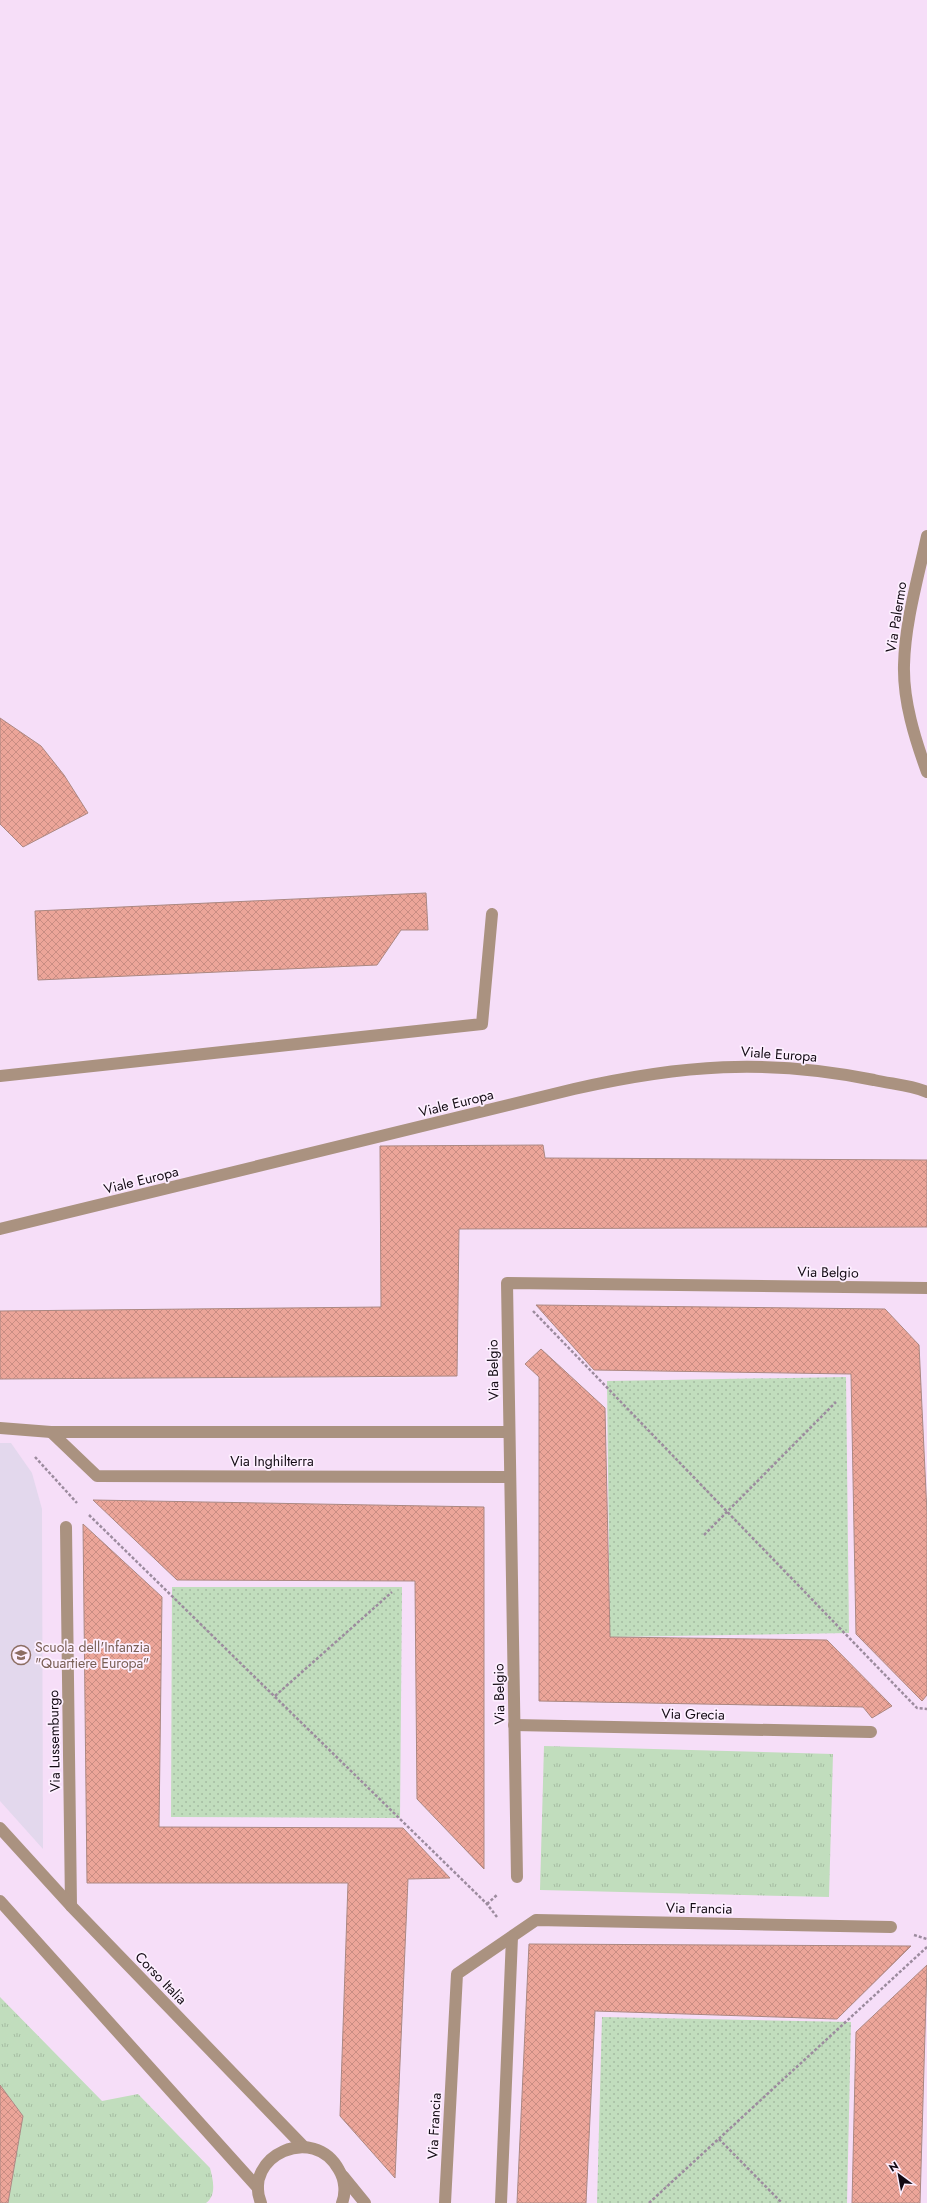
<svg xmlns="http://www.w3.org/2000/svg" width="927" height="2203" viewBox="0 0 927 2203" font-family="Jost,sans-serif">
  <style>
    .education { fill: #e3d8ed }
    .grass { fill: url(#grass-tufts) }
    .garden { fill: url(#garden-dots) }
    .building { fill: url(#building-cross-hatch); stroke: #ab8882 }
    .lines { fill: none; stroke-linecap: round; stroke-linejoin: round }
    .path { stroke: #9c8b9e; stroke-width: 2.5; stroke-dasharray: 3 2; stroke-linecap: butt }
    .lane { stroke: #aa9280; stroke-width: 12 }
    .street { stroke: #aa9280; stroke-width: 12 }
    .labels { text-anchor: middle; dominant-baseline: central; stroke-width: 3.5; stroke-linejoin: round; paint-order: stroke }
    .street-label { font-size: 14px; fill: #120a13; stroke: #fdefff }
    .education-label { font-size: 14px; fill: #785e54; stroke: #fdefff; text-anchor: start }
  </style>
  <defs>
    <pattern id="grass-tufts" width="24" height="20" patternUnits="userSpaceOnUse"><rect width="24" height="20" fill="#c1ddbd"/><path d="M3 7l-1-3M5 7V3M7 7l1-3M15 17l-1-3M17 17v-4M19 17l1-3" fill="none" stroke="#a5bca2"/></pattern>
    <pattern id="garden-dots" width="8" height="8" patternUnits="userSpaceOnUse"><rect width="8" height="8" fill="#c1ddbd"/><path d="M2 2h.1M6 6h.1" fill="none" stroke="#a5bca2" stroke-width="1.8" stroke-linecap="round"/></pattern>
    <pattern id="building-cross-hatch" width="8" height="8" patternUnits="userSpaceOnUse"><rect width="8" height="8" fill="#eca599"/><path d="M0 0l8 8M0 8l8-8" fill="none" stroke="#c98d83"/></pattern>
  </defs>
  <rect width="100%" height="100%" fill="#f6def8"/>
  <polygon class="education" points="0,1443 11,1443 32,1473 42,1509 43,1849 0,1801"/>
  <g class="grass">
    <polygon points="544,1746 833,1754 829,1897 540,1890"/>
    <path d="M0 1997 102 2101 138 2094 210 2168C213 2180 217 2195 206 2203H8L23 2116 0 2085Z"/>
  </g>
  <g class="garden">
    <polygon points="846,1377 849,1633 610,1637 607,1381"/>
    <polygon points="172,1587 402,1587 400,1818 171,1817"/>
    <polygon points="602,2017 851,2022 847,2203 597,2203"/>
  </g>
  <g class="building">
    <polygon points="0,718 41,746 64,775 88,813 23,847 0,824"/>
    <polygon points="426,893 428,930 401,930 377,965 38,980 35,911"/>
    <polygon points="543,1145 545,1158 927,1160 927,1227 459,1229 457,1376 0,1379 0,1311 381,1307 380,1146"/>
    <polygon points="536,1305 885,1309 919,1345 927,1513 927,1695 922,1701 856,1634 851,1374 594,1370"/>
    <polygon points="541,1349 605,1408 610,1637 827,1640 892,1706 872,1718 863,1707 539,1701 539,1377 525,1364"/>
    <polygon points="93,1500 484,1507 484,1869 417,1799 415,1581 177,1580"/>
    <polygon points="83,1524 162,1597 159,1827 403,1828 450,1878 408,1879 395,2178 340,2116 348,1883 87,1883"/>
    <polygon points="529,1944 911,1946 837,2019 595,2011 586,2203 517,2203"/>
    <polygon points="927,1965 920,2203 852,2203 856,2032"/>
    <polygon points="0,2085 23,2116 8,2203 0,2203"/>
  </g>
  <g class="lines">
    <g class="path">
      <polyline points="533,1311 917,1708 927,1709"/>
      <polyline points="35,1457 77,1503"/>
      <polyline points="89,1515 487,1904 497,1917"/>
      <polyline points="704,1535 836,1402"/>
      <polyline points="275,1696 392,1592"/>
      <polyline points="487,1904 498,1894"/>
      <polyline points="914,1935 927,1939"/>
      <polyline points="719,2139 782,2203"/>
      <polyline points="649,2203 927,1947"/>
    </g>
    <polyline class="lane" points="0,1076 482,1024 492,914"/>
    <g class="street">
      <path d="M927 536C918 578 905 622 904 665 903 701 915 739 927 772"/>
      <path d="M0 1229 574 1089C680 1065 766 1058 874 1080 891 1084 911 1085 927 1092"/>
      <polyline points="0,1428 51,1432 509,1432"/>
      <polyline points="51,1432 97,1476 510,1477"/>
      <polyline points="66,1527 71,1906"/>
      <polyline points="514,1725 871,1732"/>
      <polyline points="0,1828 71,1906 303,2146"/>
      <polyline points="517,1877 507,1283 927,1288"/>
      <polyline points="0,1901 258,2188"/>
      <polyline points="343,2176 365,2203"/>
      <path d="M261 2203C242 2156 314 2123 339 2170 345 2180 346 2193 342 2203"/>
      <polyline points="445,2203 457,1974 536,1920 891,1927"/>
      <polyline points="501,2203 512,1937"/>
    </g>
  </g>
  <defs>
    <symbol id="school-ring" viewBox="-11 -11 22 22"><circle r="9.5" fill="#fdefff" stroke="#8d6e63" stroke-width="1.5"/><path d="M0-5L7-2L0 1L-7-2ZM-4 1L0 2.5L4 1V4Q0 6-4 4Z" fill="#8d6e63"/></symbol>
  </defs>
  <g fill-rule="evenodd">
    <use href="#school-ring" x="10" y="1644" width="22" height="22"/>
  </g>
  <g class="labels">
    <g class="street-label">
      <text transform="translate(896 617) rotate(-81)">Via Palermo</text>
      <text transform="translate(779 1054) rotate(4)">Viale Europa</text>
      <text transform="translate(456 1103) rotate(-14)">Viale Europa</text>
      <text transform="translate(141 1180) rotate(-14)">Viale Europa</text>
      <text transform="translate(828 1272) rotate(1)">Via Belgio</text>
      <text transform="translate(493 1370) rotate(-91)">Via Belgio</text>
      <text x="272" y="1461">Via Inghilterra</text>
      <text transform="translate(499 1694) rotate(-91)">Via Belgio</text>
      <text transform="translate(693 1714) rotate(1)">Via Grecia</text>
      <text transform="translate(54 1741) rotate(-91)">Via Lussemburgo</text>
      <text transform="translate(699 1908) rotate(1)">Via Francia</text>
      <text transform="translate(161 1978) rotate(46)">Corso Italia</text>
      <text transform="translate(434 2126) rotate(-87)">Via Francia</text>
    </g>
    <g class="education-label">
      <text x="35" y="1647">Scuola dell'Infanzia<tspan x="35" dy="16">"Quartiere Europa"</tspan></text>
    </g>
  </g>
  <g transform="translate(899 2175) rotate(328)" stroke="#fdefff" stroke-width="3" paint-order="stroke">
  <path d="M0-3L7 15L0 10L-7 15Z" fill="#120a13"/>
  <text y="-6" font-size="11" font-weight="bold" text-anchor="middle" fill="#120a13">N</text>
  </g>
</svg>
